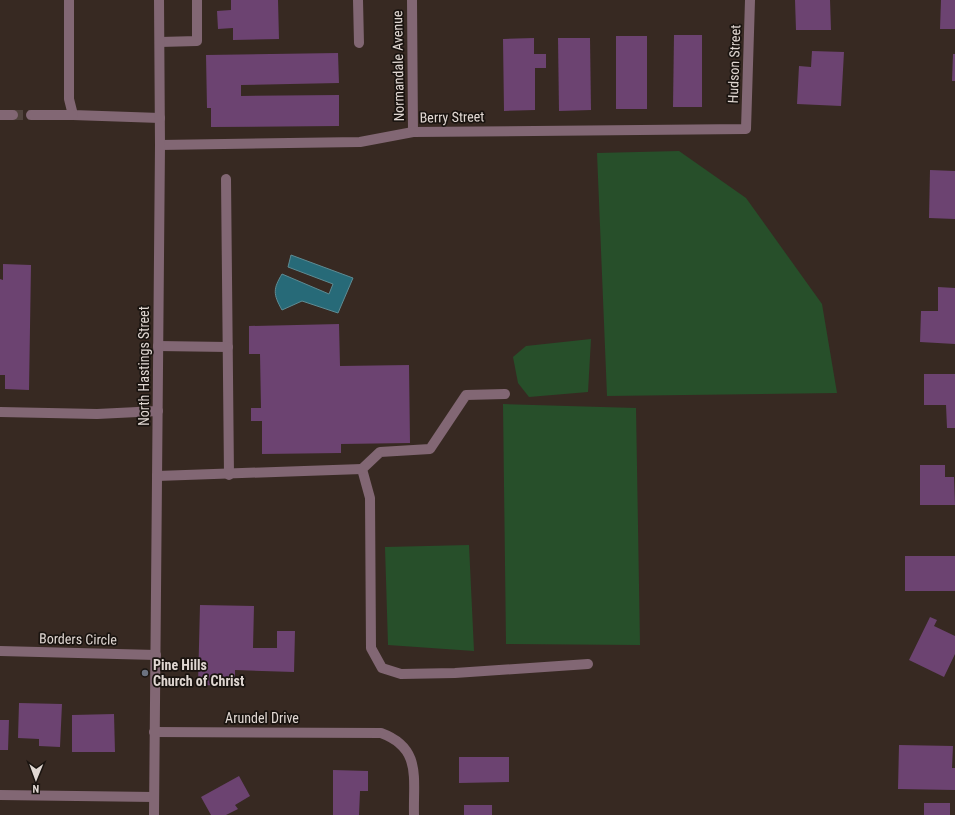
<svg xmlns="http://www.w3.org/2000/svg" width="955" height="815" viewBox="0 0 955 815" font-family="'Roboto Condensed',sans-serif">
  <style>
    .green { fill: #274f2a }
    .water { fill: #276a78; stroke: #5e8b93 }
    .building { fill: #6c4371 }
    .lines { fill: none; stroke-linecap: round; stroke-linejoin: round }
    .minor-tunnel { stroke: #50433c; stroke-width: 10; stroke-dasharray: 10 5; stroke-linecap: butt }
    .minor { stroke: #826774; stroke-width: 10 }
    .worship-dot { fill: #6b7280; stroke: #1a1410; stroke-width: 1.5 }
    .labels { text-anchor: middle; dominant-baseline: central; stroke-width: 3.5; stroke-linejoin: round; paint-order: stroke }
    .street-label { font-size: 14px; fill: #e0d7d2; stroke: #1a1410 }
    .poi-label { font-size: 14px; font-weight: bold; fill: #e0d7d2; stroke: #1a1410; text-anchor: start }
  </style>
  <rect width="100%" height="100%" fill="#372922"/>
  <g class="green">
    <polygon points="679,151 746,198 822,304 837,393 607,396 597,153"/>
    <polygon points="591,339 588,392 529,397 518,383 513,357 526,346"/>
    <polygon points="503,404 636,408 640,645 506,644"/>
    <polygon points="469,545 474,651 388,645 385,547"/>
  </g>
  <path class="water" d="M291 255 353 278 338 313 302 301 282 310C273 294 273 289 282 274L329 294 333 284 288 267Z"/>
  <g class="building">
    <polygon points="231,0 278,0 279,39 233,40 233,28 218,29 217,11 231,10"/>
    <polygon points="795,0 830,0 831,30 796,30"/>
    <polygon points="941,0 955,0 955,29 940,29"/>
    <polygon points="674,35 702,35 702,107 673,107"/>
    <rect x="616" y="36" width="31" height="73"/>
    <polygon points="534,38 534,54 546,54 546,68 535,68 535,110 504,111 503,39"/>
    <polygon points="558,38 590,38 591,110 559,111"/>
    <polygon points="812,51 844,52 841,106 797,104 799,66 811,67"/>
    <polygon points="338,53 339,83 241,85 241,96 339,95 339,126 211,127 211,108 207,108 206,55"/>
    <polygon points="953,54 955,54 955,81 952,81"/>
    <polygon points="930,170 955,171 955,219 929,218"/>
    <polygon points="3,264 31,265 29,390 5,389 5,375 0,375 0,279 3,280"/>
    <polygon points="938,287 955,288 955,344 920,342 921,311 938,311"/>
    <polygon points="339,324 340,366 409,365 410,443 341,444 341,453 262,454 262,421 251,421 251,408 261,408 260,354 249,354 249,326"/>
    <polygon points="924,374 955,374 955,428 947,428 946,405 924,405"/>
    <polygon points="920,465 945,465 945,477 954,477 955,505 920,505"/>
    <rect x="905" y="556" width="50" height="35"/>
    <polygon points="200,605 254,606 253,648 277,648 277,631 295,631 294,672 235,670 235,686 198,685"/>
    <polygon points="930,617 937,620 934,626 955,636 955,654 944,677 909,660"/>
    <polygon points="19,703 62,704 60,747 39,746 39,739 18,738"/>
    <polygon points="114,714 115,752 72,752 72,715"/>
    <polygon points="0,720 9,720 8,750 0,750"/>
    <polygon points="899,745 953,746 952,768 955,768 955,790 898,789"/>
    <polygon points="459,757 509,757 509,782 459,783"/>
    <polygon points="333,770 368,771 368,791 360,791 359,815 333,815"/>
    <polygon points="239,776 250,796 235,805 238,809 226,815 211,815 201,797"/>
    <rect x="924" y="803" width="26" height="12"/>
    <rect x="464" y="805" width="28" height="10"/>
  </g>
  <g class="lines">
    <polyline class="minor-tunnel" points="13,115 31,115"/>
    <g class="minor">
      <polyline points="69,0 69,99 73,115 160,118"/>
      <polyline points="358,0 359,43"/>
      <polyline points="412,0 413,132"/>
      <polyline points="160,42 197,41 197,0"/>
      <polyline points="0,115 13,115"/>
      <polyline points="31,115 73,115"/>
      <polyline points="160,145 360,142 413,132 746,129 750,0"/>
      <polyline points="226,179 229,475"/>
      <polyline points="158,346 228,347"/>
      <polyline points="505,394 466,395 430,449 380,452 362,469 370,498 371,648 382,668 401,674 455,673 588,664"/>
      <polyline points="0,412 97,414 158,411"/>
      <polyline points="157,476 362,469"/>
      <polyline points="0,651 156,655"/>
      <path d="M154 732 381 733C422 748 413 778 414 815"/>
      <polyline points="0,795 154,797"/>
      <polyline points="154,815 160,145 159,0"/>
    </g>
  </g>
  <circle class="worship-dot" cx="145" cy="673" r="4"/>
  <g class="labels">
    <g class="street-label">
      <text transform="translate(734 64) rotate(-88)">Hudson Street</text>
      <text transform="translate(398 66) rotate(-91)">Normandale Avenue</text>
      <text transform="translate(452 117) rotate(-1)">Berry Street</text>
      <text transform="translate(144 366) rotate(-90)">North Hastings Street</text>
      <text transform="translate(78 639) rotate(1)">Borders Circle</text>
      <text x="262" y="718">Arundel Drive</text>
    </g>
    <g class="poi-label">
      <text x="153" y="665">Pine Hills<tspan x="153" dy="16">Church of Christ</tspan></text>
    </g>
  </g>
  <g transform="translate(36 779) rotate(181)" stroke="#1a1410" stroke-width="3" paint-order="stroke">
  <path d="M0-3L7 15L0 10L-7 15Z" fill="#e0d7d2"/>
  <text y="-6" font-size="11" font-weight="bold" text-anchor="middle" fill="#e0d7d2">N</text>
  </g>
</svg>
